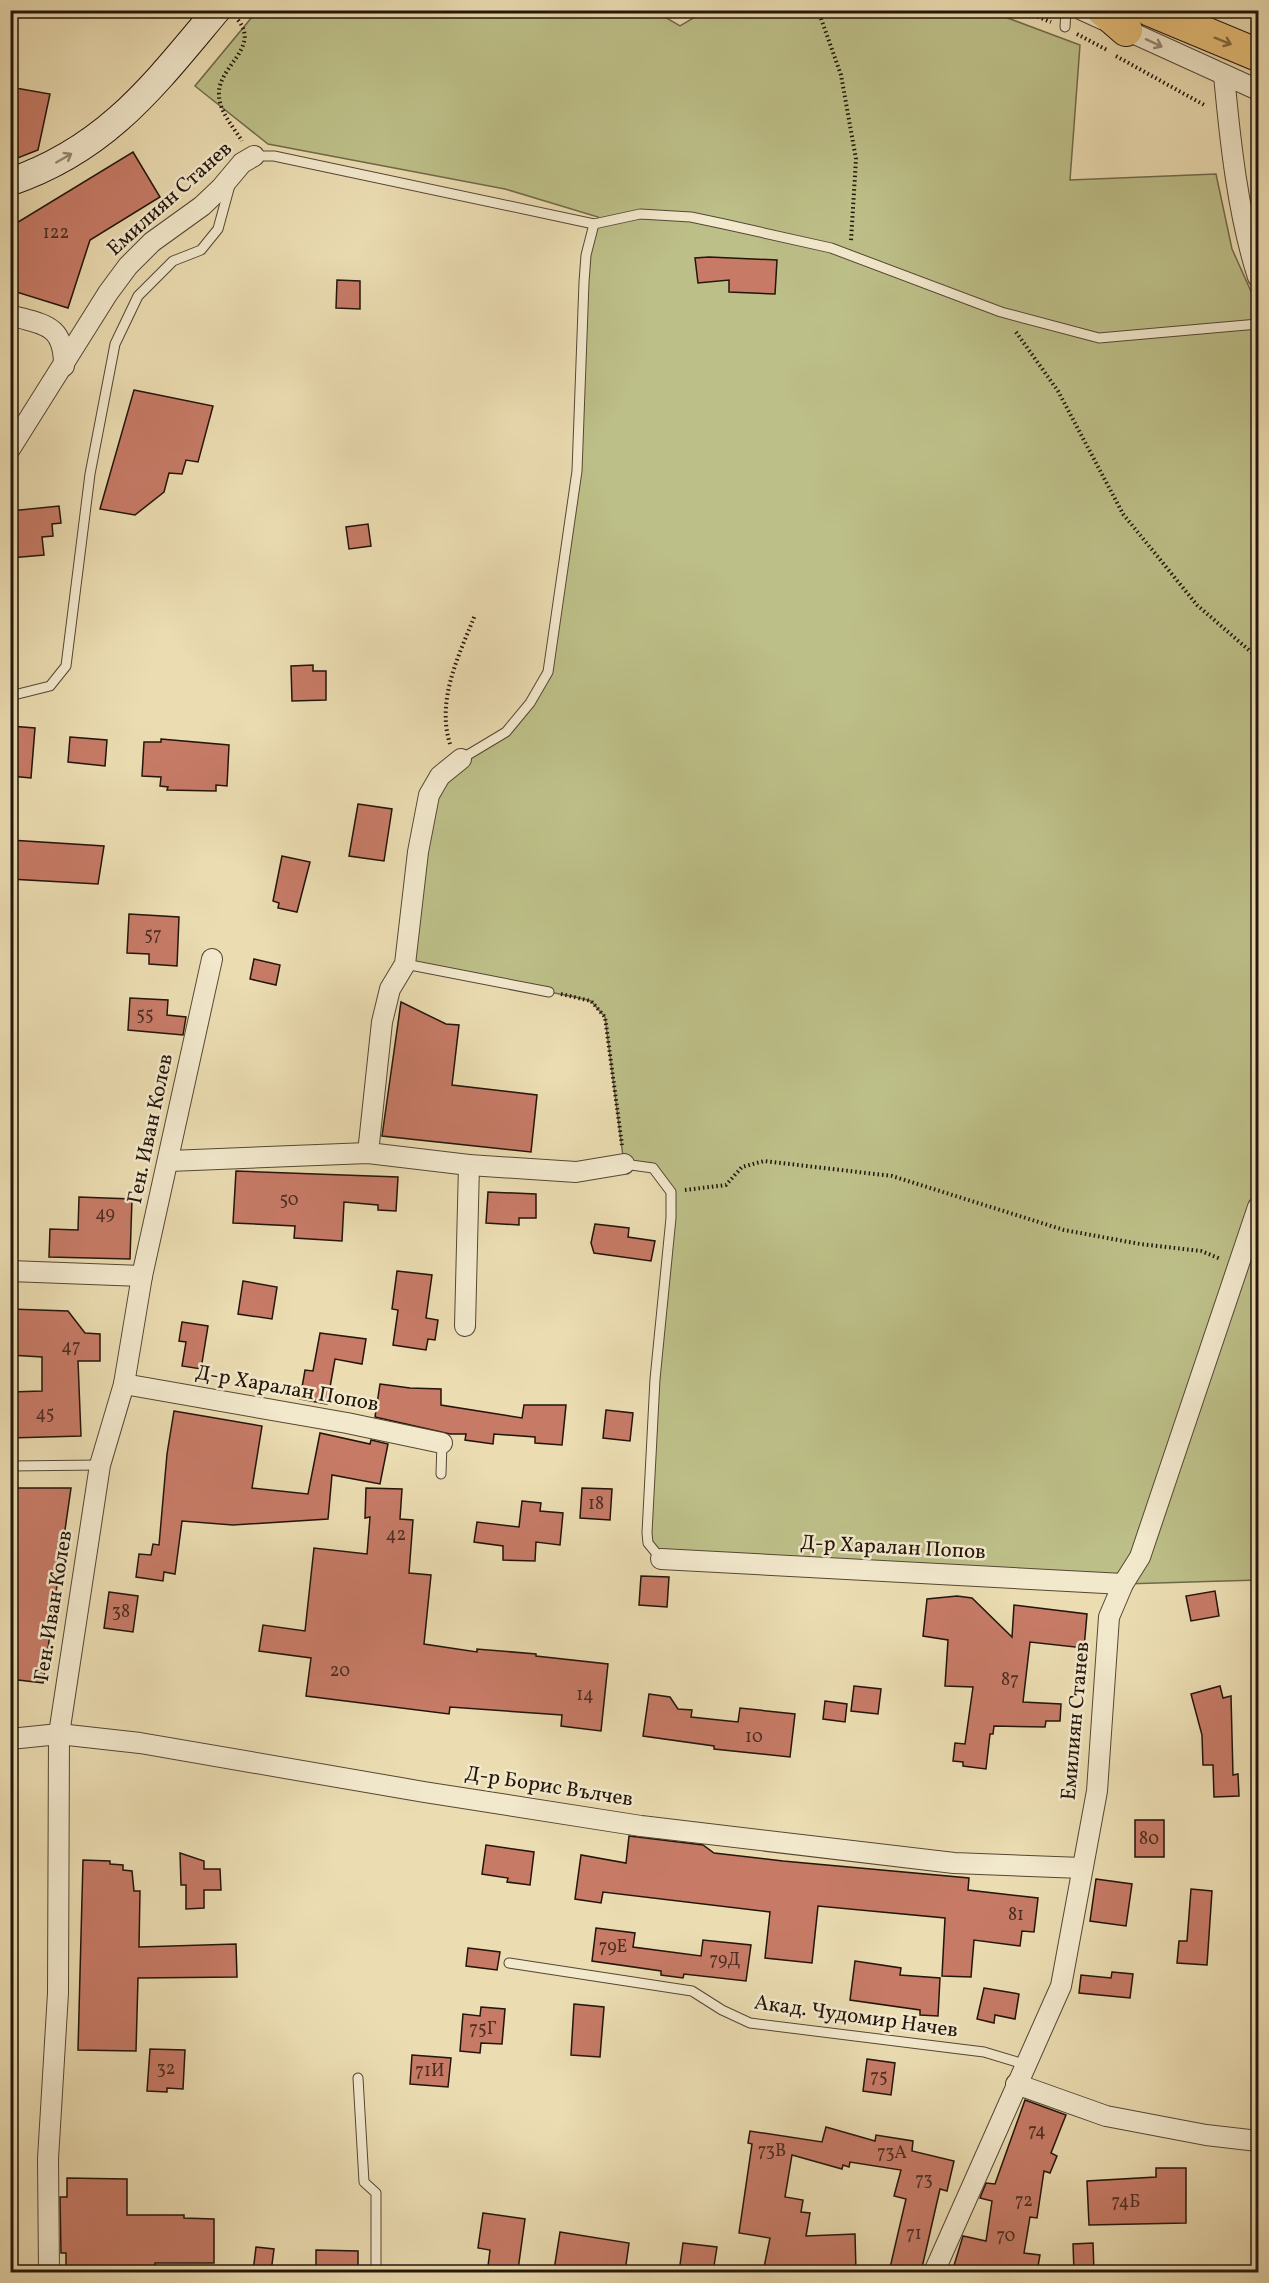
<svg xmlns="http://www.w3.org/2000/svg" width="1269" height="2283" viewBox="0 0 1269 2283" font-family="Vollkorn,serif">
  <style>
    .green { fill: #bdbf88; stroke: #706a49; stroke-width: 1.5 }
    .building { fill: #c77b67; stroke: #23150a; stroke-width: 1.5 }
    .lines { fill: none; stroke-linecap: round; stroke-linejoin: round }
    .service-casing { stroke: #554734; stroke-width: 11 }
    .minor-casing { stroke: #554734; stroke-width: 22 }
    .secondary-casing { stroke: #23150a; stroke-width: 29 }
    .trunk-casing { stroke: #23150a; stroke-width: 34 }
    .path { stroke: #23150a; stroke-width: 4; stroke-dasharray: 1.5 3; stroke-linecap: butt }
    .service { stroke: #f2e8cc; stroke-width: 9 }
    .minor { stroke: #f2e8cc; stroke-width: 20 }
    .secondary { stroke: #f2e8cc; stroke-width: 27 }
    .trunk { stroke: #e6be78; stroke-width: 32 }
    .oneway { stroke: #846a41 }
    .oneway2 { stroke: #958975 }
    .labels { text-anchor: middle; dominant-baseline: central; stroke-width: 5; stroke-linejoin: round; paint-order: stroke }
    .number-label { font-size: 18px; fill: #4c2e21 }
    .street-label { font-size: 21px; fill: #23150a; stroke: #f2e8cc }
  </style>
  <rect width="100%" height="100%" fill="#ebdcb1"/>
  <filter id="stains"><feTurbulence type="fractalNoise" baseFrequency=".00333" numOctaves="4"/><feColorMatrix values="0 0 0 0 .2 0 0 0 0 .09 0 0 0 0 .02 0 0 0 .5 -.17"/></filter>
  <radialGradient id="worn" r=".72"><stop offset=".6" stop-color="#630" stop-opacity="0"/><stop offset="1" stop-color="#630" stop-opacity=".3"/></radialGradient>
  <polygon class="green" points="653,10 680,26 705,11 989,11 1080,45 1070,180 1216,174 1232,249 1258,307 1258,1580 1123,1584 661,1559 648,1543 671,1192 659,1173 624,1164 605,1017 591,1001 575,997 405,964 440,776 506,732 548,672 577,471 584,282 598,217 505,189 268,144 195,86 257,11"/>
  <g class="building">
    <polygon points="10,87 50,94 38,150 10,161"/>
    <polygon points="133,152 160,197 90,240 68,308 10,290 10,227"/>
    <polygon points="709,257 777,260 775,294 729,292 729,280 698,283 695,258"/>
    <polygon points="337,280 360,281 360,309 336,308"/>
    <polygon points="134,390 213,406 198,462 186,460 182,474 169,473 164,492 135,515 100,509"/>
    <polygon points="59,506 61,523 52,524 53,536 42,537 44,555 10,558 10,511"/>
    <polygon points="368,524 371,546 349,549 346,527"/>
    <polygon points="313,665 313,671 326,671 326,700 292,701 291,666"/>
    <polygon points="10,726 35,728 31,778 10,776"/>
    <polygon points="70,737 107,740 105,766 68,762"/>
    <polygon points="161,739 229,745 227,786 216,785 216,791 167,790 168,787 160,786 161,777 142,776 144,742 161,742"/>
    <polygon points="358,804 392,809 384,861 349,856"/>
    <polygon points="10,840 104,846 98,884 10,879"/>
    <polygon points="282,856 310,862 297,912 278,908 279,903 273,901"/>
    <polygon points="129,914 179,917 177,966 149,964 149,954 127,953"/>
    <polygon points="254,959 280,965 276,985 250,979"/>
    <polygon points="130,998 168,1000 167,1015 186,1017 183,1035 128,1030"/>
    <polygon points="401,1002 446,1024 459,1025 452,1085 537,1095 531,1152 382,1136"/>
    <polygon points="236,1171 398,1177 396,1211 378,1210 378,1205 344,1202 342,1241 294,1238 295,1226 233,1223"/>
    <polygon points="488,1192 536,1194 536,1218 519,1218 519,1225 486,1223"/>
    <polygon points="79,1197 132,1199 130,1259 49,1257 50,1229 78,1230"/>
    <polygon points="595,1224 629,1228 628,1237 655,1241 651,1261 594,1253 591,1243"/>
    <polygon points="397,1271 432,1275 426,1318 438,1320 435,1340 428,1339 426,1350 393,1345 398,1310 392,1309"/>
    <polygon points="243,1281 277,1287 272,1319 238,1314"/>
    <polygon points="10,1309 68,1311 85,1333 100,1334 100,1361 78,1361 81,1436 10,1438 10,1392 42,1391 42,1357 10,1355"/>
    <polygon points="182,1322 208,1326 201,1369 182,1366 186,1342 179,1341"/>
    <polygon points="320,1333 366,1339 362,1364 335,1359 327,1404 300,1399 305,1370 313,1371"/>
    <polygon points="380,1384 410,1388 441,1389 441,1405 522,1418 524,1405 566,1405 562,1445 535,1443 535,1437 494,1434 493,1444 465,1440 466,1434 450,1434 375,1417"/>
    <polygon points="606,1410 633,1413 630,1441 603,1438"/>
    <polygon points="174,1411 262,1426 252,1488 308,1494 320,1433 370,1444 371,1440 388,1444 380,1484 332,1475 328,1519 233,1525 182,1521 175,1574 164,1572 163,1581 136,1577 139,1554 151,1555 153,1544 159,1545 167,1454"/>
    <polygon points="10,1488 71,1488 43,1683 10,1679"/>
    <polygon points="366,1488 402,1489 400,1519 413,1520 409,1573 431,1575 424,1644 477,1652 477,1649 536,1654 536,1656 608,1664 601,1731 561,1726 562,1715 450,1707 449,1714 306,1696 311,1658 259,1651 263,1625 305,1631 314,1548 367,1554 370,1517 365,1518"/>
    <polygon points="582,1488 612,1489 610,1520 580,1518"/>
    <polygon points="522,1501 541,1503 540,1511 563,1513 560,1545 536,1542 535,1561 503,1560 503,1546 474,1542 477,1522 519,1527"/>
    <polygon points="641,1576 669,1577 667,1607 639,1605"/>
    <polygon points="1215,1591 1219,1616 1191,1621 1186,1596"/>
    <polygon points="109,1592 138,1596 133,1632 104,1628"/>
    <polygon points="957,1596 972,1598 1012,1637 1014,1605 1087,1614 1084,1648 1030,1642 1023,1702 1061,1704 1060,1721 1046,1721 1045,1727 994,1726 993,1734 990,1734 986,1769 963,1766 963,1762 953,1761 955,1743 965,1744 973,1687 945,1686 948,1640 923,1636 927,1599"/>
    <polygon points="854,1686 881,1689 878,1714 851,1711"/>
    <polygon points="1220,1686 1223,1698 1231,1696 1233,1775 1238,1774 1239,1796 1214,1797 1213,1765 1203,1765 1202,1735 1191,1694"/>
    <polygon points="649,1694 670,1697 678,1709 692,1710 691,1717 738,1722 740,1708 795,1714 790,1757 714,1749 714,1746 643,1736"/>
    <polygon points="825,1701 847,1704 845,1722 823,1719"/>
    <rect x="1135" y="1820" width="29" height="37"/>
    <polygon points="629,1836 703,1845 714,1853 783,1861 969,1878 968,1890 1038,1898 1034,1932 1022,1931 1020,1946 974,1940 971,1977 942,1976 945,1918 818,1906 812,1963 765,1958 770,1912 603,1892 601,1903 575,1899 581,1855 626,1863"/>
    <polygon points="486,1845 534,1852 530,1885 507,1882 508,1878 482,1874"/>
    <polygon points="180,1853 204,1861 204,1869 220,1869 221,1890 204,1890 204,1908 186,1909 186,1885 181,1885"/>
    <polygon points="83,1860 110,1861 110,1864 123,1865 123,1870 132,1871 134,1891 140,1891 139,1947 236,1944 237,1977 138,1978 136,2051 78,2050"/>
    <polygon points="1096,1879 1132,1884 1126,1926 1090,1921"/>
    <polygon points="1191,1889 1212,1891 1207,1965 1177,1963 1179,1941 1187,1941"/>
    <polygon points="596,1928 635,1933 633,1947 701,1956 703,1940 751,1945 746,1981 684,1974 683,1978 661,1975 661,1971 592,1961"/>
    <polygon points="468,1948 500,1952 497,1970 466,1966"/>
    <polygon points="855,1961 901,1968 900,1975 940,1978 938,2016 920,2015 920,2010 850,2000"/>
    <polygon points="1112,1972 1133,1974 1130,1998 1079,1993 1081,1975 1111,1978"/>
    <polygon points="984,1988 1019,1994 1015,2019 995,2015 994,2023 977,2019"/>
    <polygon points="574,2004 604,2007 600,2057 571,2055"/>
    <polygon points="481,2007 505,2009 502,2044 481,2043 480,2053 460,2051 463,2014 480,2016"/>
    <polygon points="150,2049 185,2050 183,2089 167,2088 167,2092 147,2091"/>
    <polygon points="412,2055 451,2058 448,2087 410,2084"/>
    <polygon points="867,2059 895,2063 891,2095 863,2091"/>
    <polygon points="1025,2100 1066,2115 1051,2153 1057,2156 1050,2173 1044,2171 1037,2218 1030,2217 1024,2253 1040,2255 1037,2272 952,2272 963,2236 986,2241 992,2201 980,2198 986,2183 995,2184"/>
    <polygon points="826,2127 875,2141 876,2135 913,2141 912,2151 954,2161 947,2191 940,2189 921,2272 889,2272 906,2199 894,2196 901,2170 850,2162 849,2167 843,2165 842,2169 792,2155 785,2197 803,2200 801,2212 810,2213 806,2236 855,2234 856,2272 763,2272 770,2238 739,2233 752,2144 748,2143 750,2131 822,2142"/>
    <polygon points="1156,2168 1186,2168 1186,2223 1089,2225 1087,2181 1156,2177"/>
    <polygon points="67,2178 127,2179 127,2215 184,2215 184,2218 214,2219 214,2263 155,2263 155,2272 66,2272 66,2253 61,2253 60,2197 67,2197"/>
    <polygon points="483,2213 525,2219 518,2270 488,2266 490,2250 478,2248"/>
    <polygon points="560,2232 629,2243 625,2272 554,2270"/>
    <polygon points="683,2243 717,2247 713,2272 679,2272"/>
    <polygon points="1093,2243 1094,2272 1074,2272 1073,2244"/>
    <polygon points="256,2247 274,2249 271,2272 253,2272"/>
    <polygon points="316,2250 358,2251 358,2272 316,2272"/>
  </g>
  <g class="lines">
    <defs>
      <g id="service">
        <polyline points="1065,27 1066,10"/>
        <polyline points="254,156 274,156 594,224 640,214 691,217 724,224 831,248 1001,312 1099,338 1258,324"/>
        <polyline points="10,696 50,686 66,666 90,474 115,344 138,296 173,261 201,250 218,229 230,185"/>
        <polyline points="461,759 506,732 530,703 548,672 577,471 584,282 586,255 594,224"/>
        <polyline points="405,964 549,992"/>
        <polyline points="624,1164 653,1168 671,1192 671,1218 655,1379 647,1533 648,1543 661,1559"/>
        <polyline points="10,1466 100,1465"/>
        <polyline points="441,1474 442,1443"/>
        <polyline points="509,1963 692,1991 722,2010 750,2023 984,2052 1027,2065"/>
        <polyline points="358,2078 364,2182 376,2193 376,2272"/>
      </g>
      <g id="minor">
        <polyline points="1082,10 1258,90"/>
        <path d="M1224 75C1230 140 1238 215 1258 277"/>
        <path d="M10 315C44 325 64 324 64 366"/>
        <polyline points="10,449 108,293 128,266 152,242 202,206 221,188 242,163 254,156"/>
        <polyline points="368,1153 382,1022 390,989 405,964 418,852 429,795 440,776 461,759"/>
        <polyline points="169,1161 368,1153 469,1165 576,1172 624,1164"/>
        <polyline points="10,1271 142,1276"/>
        <polyline points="465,1326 469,1165"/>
        <polyline points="124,1384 347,1423 442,1443"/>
        <polyline points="661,1559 1123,1584"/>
        <polyline points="10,1739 59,1734 140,1743 424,1792 641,1826 954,1863 1082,1868"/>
        <polyline points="1016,2084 1106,2116 1206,2135 1258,2141"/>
        <polyline points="49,2272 48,2159 58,1993 59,1734 100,1465 124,1384 142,1276 212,959"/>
        <polyline points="934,2272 1061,1986 1097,1791 1109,1617 1123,1584 1140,1557 1258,1207"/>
      </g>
      <path id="secondary" d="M10 182C107 149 154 85 217 10"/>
      <g id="trunk">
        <polyline points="1103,10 1126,30"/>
        <polyline points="1150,10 1258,55"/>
      </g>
    </defs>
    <use href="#service" class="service-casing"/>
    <use href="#minor" class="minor-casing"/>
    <use href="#secondary" class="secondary-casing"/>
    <use href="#trunk" class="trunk-casing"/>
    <g class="path">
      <polyline points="818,10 841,75 856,159 851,241"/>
      <polyline points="1021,10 1051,22"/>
      <path d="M238 20C261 48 217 67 219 95 219 111 234 128 242 141"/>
      <polyline points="1077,34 1107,50"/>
      <polyline points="1116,56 1206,106"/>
      <polyline points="1016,332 1058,391 1123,514 1197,605 1258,658"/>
      <path d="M450 744C436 700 459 655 475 615"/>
      <polyline points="561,994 591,1001 605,1017 622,1145"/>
      <polyline points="685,1190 726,1185 742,1167 764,1161 892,1176 1064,1230 1140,1244 1201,1251 1221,1259"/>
    </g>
    <use href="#service" class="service"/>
    <use href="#minor" class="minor"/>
    <use href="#secondary" class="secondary"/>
    <use href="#trunk" class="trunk"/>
  </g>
  <defs><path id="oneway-shaft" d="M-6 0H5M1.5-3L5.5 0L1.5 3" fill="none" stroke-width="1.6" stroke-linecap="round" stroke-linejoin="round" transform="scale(1.5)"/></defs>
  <use class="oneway" href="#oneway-shaft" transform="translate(1223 41) rotate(22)"/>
  <g class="oneway2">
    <use href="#oneway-shaft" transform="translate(1154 43) rotate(25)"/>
    <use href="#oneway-shaft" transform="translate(64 158) rotate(-30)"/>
  </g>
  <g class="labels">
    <g class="number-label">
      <text x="56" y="233">122</text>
      <text x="153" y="935">57</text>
      <text x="145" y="1015">55</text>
      <text x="289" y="1200">50</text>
      <text x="105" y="1214">49</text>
      <text x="71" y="1347">47</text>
      <text x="45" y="1414">45</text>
      <text x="596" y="1504">18</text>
      <text x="396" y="1535">42</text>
      <text x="121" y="1612">38</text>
      <text x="340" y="1671">20</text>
      <text x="1010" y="1680">87</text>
      <text x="585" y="1695">14</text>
      <text x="754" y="1737">10</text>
      <text x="1149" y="1839">80</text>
      <text x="1016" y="1915">81</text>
      <text x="613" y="1947">79Е</text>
      <text x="725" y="1960">79Д</text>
      <text x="483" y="2029">75Г</text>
      <text x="166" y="2069">32</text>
      <text x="430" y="2071">71И</text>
      <text x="879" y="2077">75</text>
      <text x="1037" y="2131">74</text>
      <text x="772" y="2151">73В</text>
      <text x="892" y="2153">73А</text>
      <text x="924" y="2180">73</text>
      <text x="1024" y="2201">72</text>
      <text x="1126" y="2202">74Б</text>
      <text x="914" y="2234">71</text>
      <text x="1006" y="2236">70</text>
    </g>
    <g class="street-label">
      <text transform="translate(170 199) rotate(-42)">Емилиян Станев</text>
      <text transform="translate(151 1129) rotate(-78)">Ген. Иван Колев</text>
      <text transform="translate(287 1389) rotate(10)">Д-р Харалан Попов</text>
      <text transform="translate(893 1548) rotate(3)">Д-р Харалан Попов</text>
      <text transform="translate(54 1606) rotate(-81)">Ген. Иван Колев</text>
      <text transform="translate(1076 1721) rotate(-85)">Емилиян Станев</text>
      <text transform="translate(549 1787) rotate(9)">Д-р Борис Вълчев</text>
      <text transform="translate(856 2017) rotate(8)">Акад. Чудомир Начев</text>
    </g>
  </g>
  <rect width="1269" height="2283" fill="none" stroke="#ebdcb1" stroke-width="36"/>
  <rect x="12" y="12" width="1245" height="2259" fill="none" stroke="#23150a" stroke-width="3"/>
  <rect x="18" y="18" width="1233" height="2247" fill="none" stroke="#23150a" stroke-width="1.5"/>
  <rect width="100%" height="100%" filter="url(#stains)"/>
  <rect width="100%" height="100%" fill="url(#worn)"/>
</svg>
